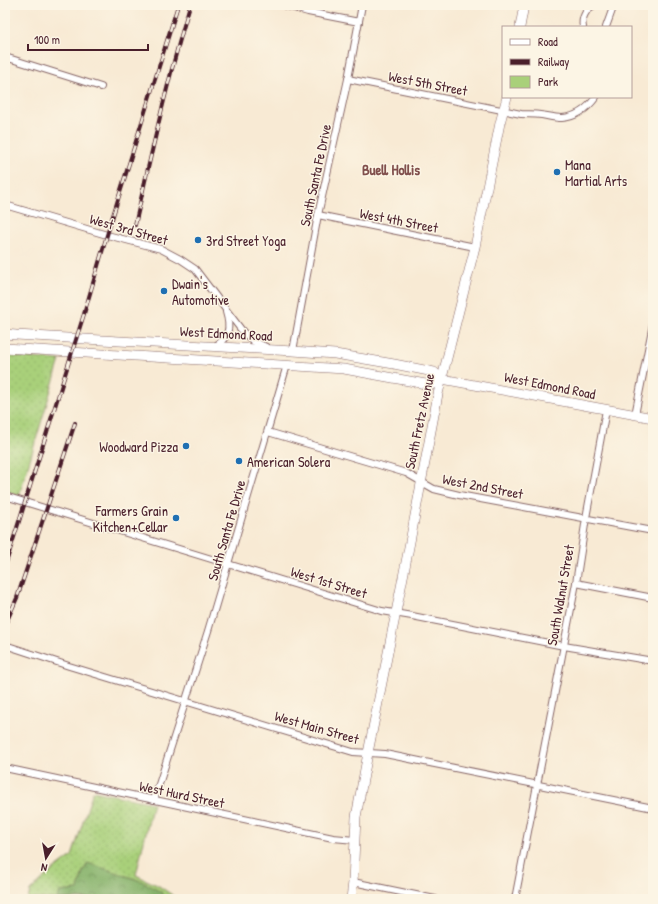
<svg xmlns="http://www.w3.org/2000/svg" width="658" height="904" viewBox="0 0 658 904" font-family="'Patrick Hand',sans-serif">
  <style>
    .green { fill: url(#green-dots); stroke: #7a7852 }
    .forest { fill: url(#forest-crowns); stroke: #68684a }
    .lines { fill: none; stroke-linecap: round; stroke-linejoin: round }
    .street-casing { stroke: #876666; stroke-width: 8 }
    .secondary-casing { stroke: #876666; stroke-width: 10 }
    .street { stroke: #fff; stroke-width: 6 }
    .secondary { stroke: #fff; stroke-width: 9 }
    .rail-casing { stroke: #4a1f2b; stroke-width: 4 }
    .rail { stroke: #fcf5e5; stroke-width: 2.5; stroke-dasharray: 8; stroke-linecap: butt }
    .poi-dot { fill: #1f6fb2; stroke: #fcf5e5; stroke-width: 1.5 }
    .labels { text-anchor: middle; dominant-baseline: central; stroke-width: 3; stroke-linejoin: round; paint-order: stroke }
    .street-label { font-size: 14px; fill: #4a1f2b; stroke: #fcf5e5 }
    .poi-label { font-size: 14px; fill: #4a1f2b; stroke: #fcf5e5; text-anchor: start }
    .neighbourhood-label { font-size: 15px; font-weight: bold; fill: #81504d; stroke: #fcf5e5 }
  </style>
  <defs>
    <pattern id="green-dots" width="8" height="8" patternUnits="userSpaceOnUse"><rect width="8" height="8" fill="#a9d07a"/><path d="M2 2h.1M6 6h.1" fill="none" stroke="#93b26a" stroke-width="1.8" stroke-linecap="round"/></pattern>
    <pattern id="forest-crowns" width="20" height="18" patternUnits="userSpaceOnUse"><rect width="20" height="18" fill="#86b26a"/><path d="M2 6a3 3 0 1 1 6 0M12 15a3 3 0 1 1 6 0" fill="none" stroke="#709057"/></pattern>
  </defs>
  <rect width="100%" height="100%" fill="#fcf5e5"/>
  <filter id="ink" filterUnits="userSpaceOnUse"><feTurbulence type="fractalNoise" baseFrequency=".025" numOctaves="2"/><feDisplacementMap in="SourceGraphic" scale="8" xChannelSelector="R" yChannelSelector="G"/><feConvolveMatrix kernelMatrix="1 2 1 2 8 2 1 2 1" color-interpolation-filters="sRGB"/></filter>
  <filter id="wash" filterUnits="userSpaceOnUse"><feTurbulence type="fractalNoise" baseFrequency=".012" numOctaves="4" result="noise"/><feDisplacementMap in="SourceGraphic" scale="16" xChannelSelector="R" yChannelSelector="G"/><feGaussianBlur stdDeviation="0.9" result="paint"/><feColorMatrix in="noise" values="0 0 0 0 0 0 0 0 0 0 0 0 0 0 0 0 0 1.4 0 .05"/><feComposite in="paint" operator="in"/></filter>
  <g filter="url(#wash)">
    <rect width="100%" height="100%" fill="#f8ead4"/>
    <g class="green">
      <polygon points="5,356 60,360 19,496 5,491"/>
      <polygon points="93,791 153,803 136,875 159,886 178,899 28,899 30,891 48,874 72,856"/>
    </g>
    <polygon class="forest" points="88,863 144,882 162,893 162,899 57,899 60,892 78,890 83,871"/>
  </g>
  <g filter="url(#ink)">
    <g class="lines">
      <defs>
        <g id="street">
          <polyline points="283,5 308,12 359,22"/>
          <path d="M583 27C581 18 586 9 594 5"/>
          <polyline points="606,27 614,5"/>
          <polyline points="5,57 101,87"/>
          <path d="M348 79 521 114C530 114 538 114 547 116 552 117 557 118 562 118 577 117 588 108 596 97"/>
          <polyline points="5,205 107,235 161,249 180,259 195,269 243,332 253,341 266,347"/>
          <polyline points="318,215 475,247"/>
          <path d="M215 346C229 338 231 328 226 312"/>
          <polyline points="293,351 318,215 348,79 362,5"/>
          <polyline points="635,415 653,324"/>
          <polyline points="268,432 406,473 434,489 459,495 653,531"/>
          <polyline points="5,496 382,611 412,616 564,646 653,661"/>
          <polyline points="576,583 653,598"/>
          <polyline points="5,645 69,666 353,752 385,754 653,808"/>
          <polyline points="5,768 333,838 355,840"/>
          <polyline points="154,800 208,631 287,365"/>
          <polyline points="353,882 435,899"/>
          <polyline points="515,899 576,583 586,518 606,410"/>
        </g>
        <g id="secondary">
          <polyline points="520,27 524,5"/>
          <polyline points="5,334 16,335 293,351 335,354 394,364 434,372 442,379 653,418"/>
          <polyline points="5,348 344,369 431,385 442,379"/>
          <polyline points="351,899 353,882 356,817 368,753 409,547 438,394 475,247 500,123 507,97"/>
        </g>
      </defs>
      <use href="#street" class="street-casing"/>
      <use href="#secondary" class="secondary-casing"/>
      <use href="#street" class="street"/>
      <use href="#secondary" class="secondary"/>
      <defs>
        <g id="rail">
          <path d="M135 225C152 151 168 77 190 5"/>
          <polyline points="5,566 84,314 107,235 178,5"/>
          <polyline points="5,625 17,598 75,423"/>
        </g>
      </defs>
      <use href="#rail" class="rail-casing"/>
      <use href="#rail" class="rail"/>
    </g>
  </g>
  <g class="poi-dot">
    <circle cx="557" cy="172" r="4"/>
    <circle cx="198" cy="240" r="4"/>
    <circle cx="164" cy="291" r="4"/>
    <circle cx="186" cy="446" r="4"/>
    <circle cx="239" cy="461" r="4"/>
    <circle cx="176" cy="518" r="4"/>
  </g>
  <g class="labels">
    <g class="street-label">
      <text transform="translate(428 83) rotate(11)">West 5th Street</text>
      <text transform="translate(315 175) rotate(-78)">South Santa Fe Drive</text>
      <text transform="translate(399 220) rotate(11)">West 4th Street</text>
      <text transform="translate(129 229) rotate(16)">West 3rd Street</text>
      <text transform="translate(226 333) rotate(3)">West Edmond Road</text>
      <text transform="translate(550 385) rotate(11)">West Edmond Road</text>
      <text transform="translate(419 421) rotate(-78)">South Fretz Avenue</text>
      <text transform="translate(483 486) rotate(11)">West 2nd Street</text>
      <text transform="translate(226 530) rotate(-74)">South Santa Fe Drive</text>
      <text transform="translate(329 582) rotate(17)">West 1st Street</text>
      <text transform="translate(560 595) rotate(-80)">South Walnut Street</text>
      <text transform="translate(317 727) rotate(16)">West Main Street</text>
      <text transform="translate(182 794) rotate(12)">West Hurd Street</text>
    </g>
    <g class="poi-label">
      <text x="565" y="164">Mana<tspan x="565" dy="16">Martial Arts</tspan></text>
      <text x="206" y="240">3rd Street Yoga</text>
      <text x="172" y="283">Dwain's<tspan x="172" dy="16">Automotive</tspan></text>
      <text x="178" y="446" text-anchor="end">Woodward Pizza</text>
      <text x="247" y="461">American Solera</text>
      <text x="168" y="510" text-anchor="end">Farmers Grain<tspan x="168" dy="16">Kitchen+Cellar</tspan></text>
    </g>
    <g class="neighbourhood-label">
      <text x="391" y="169">Buell Hollis</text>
    </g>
  </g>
  <rect width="658" height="904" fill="none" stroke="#fcf5e5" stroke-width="20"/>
  <rect x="502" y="26" width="130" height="72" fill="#fcf5e5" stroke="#b59f9b"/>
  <rect x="510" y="39" width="20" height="6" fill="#ffffff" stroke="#b59f9b"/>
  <text x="538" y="46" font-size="12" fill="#4a1f2b">Road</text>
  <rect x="510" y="59" width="20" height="6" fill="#4a1f2b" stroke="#b59f9b"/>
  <text x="538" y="66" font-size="12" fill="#4a1f2b">Railway</text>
  <rect x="510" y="76" width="20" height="12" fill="#a9d07a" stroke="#b59f9b"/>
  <text x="538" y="86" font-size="12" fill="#4a1f2b">Park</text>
  <g transform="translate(46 858) rotate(191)" stroke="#fcf5e5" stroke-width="3" paint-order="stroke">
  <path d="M0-3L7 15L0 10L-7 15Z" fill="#4a1f2b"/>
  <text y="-6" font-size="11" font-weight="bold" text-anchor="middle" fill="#4a1f2b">N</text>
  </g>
  <path d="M28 44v6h120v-6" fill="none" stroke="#4a1f2b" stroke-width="2"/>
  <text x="34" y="44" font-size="12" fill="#4a1f2b" stroke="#fcf5e5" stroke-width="3" paint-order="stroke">100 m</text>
</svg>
